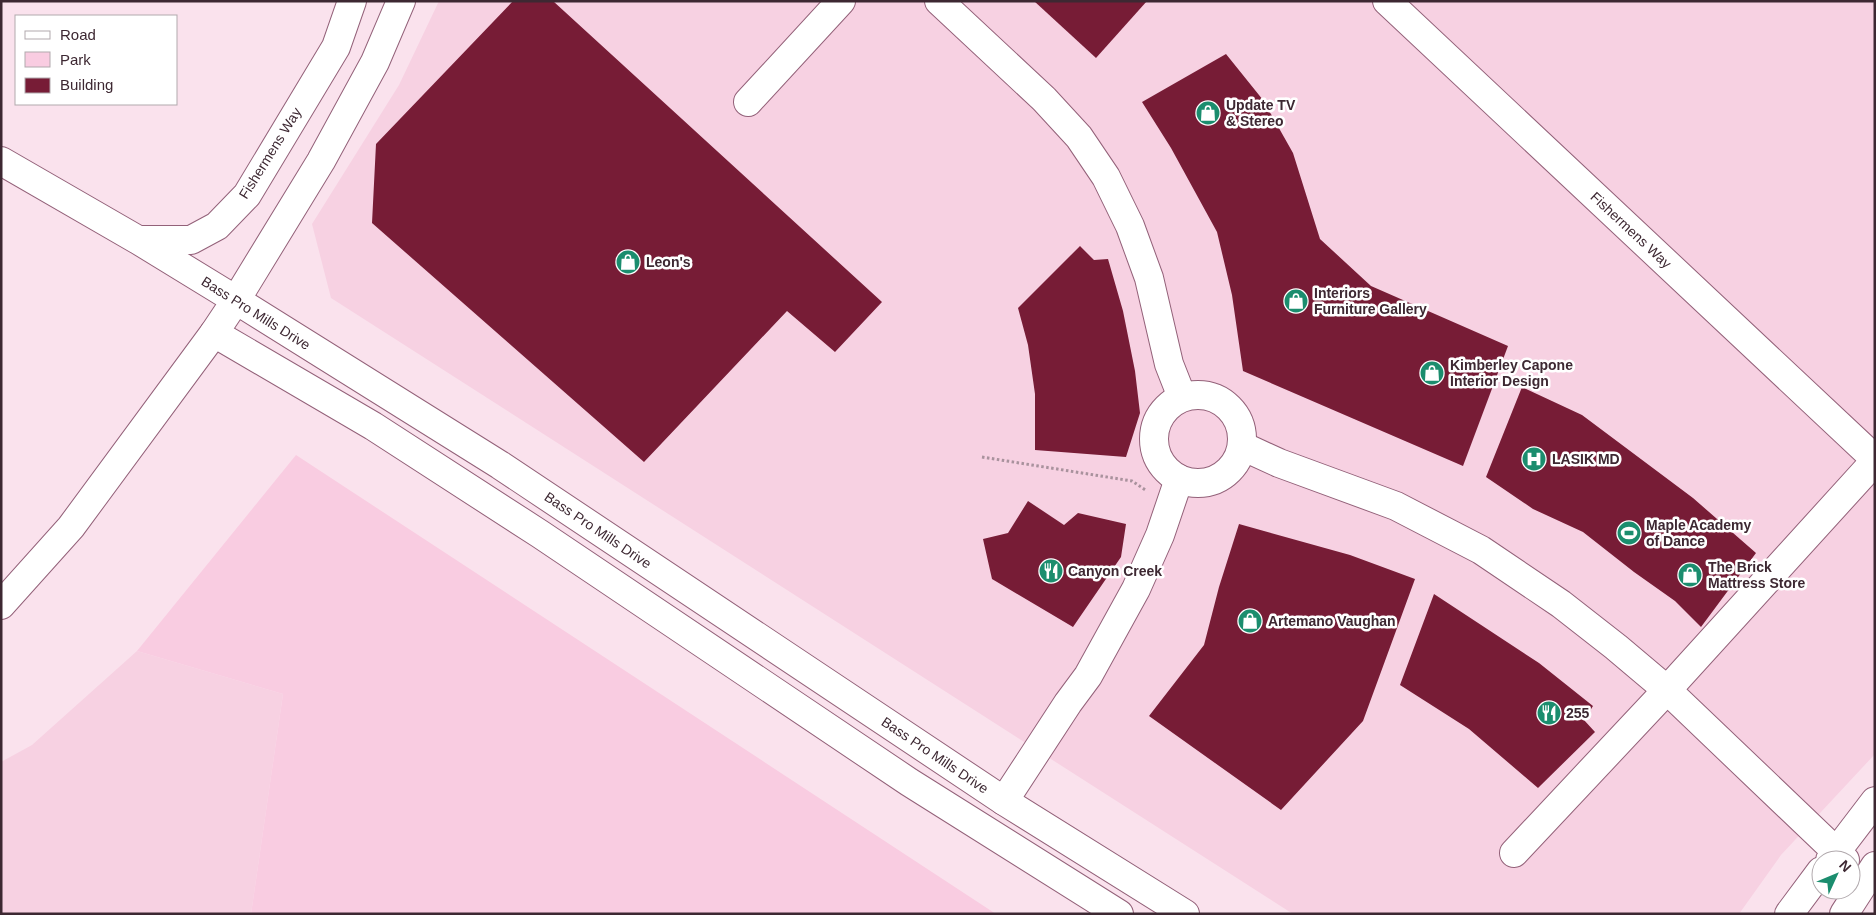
<svg xmlns="http://www.w3.org/2000/svg" width="1876" height="915" viewBox="0 0 1876 915" font-family="Helvetica,sans-serif">
  <style>
    .built { fill: #f7d1e2 }
    .green { fill: #f9cce1 }
    .building { fill: #771c36 }
    .lines { fill: none; stroke-linecap: round; stroke-linejoin: round }
    .minor-casing { stroke: #936179; stroke-width: 30 }
    .highway-casing { stroke: #936179; stroke-width: 30 }
    .path { stroke: #a9929d; stroke-width: 3; stroke-dasharray: 2.5 2.5; stroke-linecap: butt }
    .minor { stroke: #fff; stroke-width: 28 }
    .highway { stroke: #fff; stroke-width: 28 }
    .labels { text-anchor: middle; dominant-baseline: central; stroke-width: 5; stroke-linejoin: round; paint-order: stroke }
    .poi-label { font-size: 14px; font-weight: bold; fill: #3d2832; stroke: #fff; text-anchor: start }
    .street-label { font-size: 14px; fill: #3d2832; stroke: #fff }
  </style>
  <rect width="100%" height="100%" fill="#fae2ed"/>
  <g class="built">
    <polygon points="439,1 1875,1 1875,754 1781,855 1739,914 1293,914 331,298 312,224 399,85"/>
    <polygon points="137,651 283,694 251,914 1,914 1,762 32,745"/>
  </g>
  <polygon class="green" points="296,455 996,914 251,914 283,694 137,651"/>
  <g class="building">
    <polygon points="513,1 553,1 882,302 835,352 787,311 644,462 372,223 376,144"/>
    <polygon points="1034,1 1147,1 1096,58"/>
    <polygon points="1226,54 1263,100 1293,153 1320,239 1371,286 1508,346 1463,466 1243,371 1232,295 1217,232 1171,148 1142,102"/>
    <polygon points="1080,246 1094,260 1108,259 1123,311 1135,371 1140,413 1126,457 1035,450 1035,394 1028,345 1018,308"/>
    <polygon points="1522,387 1582,415 1693,498 1756,553 1701,627 1675,601 1634,572 1583,532 1533,509 1486,477"/>
    <polygon points="1028,501 1064,525 1078,513 1126,524 1121,557 1073,627 992,579 983,539 1008,533"/>
    <polygon points="1239,524 1350,555 1415,579 1363,721 1281,810 1149,716 1204,645 1219,587"/>
    <polygon points="1434,594 1539,663 1593,706 1584,720 1595,732 1538,788 1469,729 1400,685"/>
  </g>
  <g class="lines">
    <defs>
      <g id="minor">
        <polyline points="939,1 1044,99 1079,137 1106,177 1130,226 1149,278 1169,364 1182,397"/>
        <polyline points="1387,1 1875,459"/>
        <polyline points="748,102 841,1"/>
        <polyline points="1,161 138,240 236,300 500,465 1004,801 1185,914"/>
        <polyline points="139,240 191,240 217,226 247,195 336,47 352,1"/>
        <polyline points="236,300 321,161 375,62 401,1"/>
        <polyline points="214,333 373,426 540,534 909,782 1119,914"/>
        <circle cx="1198" cy="439" r="44"/>
        <polyline points="1242,446 1279,463 1396,506 1481,550 1561,604 1616,647 1667,690 1845,860"/>
        <polyline points="1004,801 1068,703 1088,676 1136,589 1160,535 1179,479"/>
        <polyline points="1514,853 1667,690 1875,461"/>
        <polyline points="1830,860 1875,801"/>
        <polyline points="1789,914 1821,871"/>
        <polyline points="1844,914 1875,866"/>
      </g>
      <polyline id="highway" points="1,605 71,527 214,333 236,300"/>
    </defs>
    <use href="#minor" class="minor-casing"/>
    <use href="#highway" class="highway-casing"/>
    <polyline class="path" points="982,457 1132,481 1147,491"/>
    <use href="#minor" class="minor"/>
    <use href="#highway" class="highway"/>
  </g>
  <defs>
    <symbol id="shop-disc" viewBox="-11 -11 22 22"><circle r="9.5" fill="#1b8d6e" stroke="#fff"/><path d="M-5-2.5h2.3a2.7 3.5 0 0 1 5.4 0H5L5.5 6h-11ZM-1.5-2.5h3a1.5 2.3 0 0 0-3 0Z" fill="#fff"/></symbol>
    <symbol id="hospital-disc" viewBox="-11 -11 22 22"><circle r="9.5" fill="#1b8d6e" stroke="#fff"/><path d="M-5-5h3v3.5h4V-5h3V5h-3V1.5h-4V5h-3Z" fill="#fff"/></symbol>
    <symbol id="stadium-disc" viewBox="-11 -11 22 22"><circle r="9.5" fill="#1b8d6e" stroke="#fff"/><path d="M0-5a6.5 5 0 1 0 0 10a6.5 5 0 1 0 0-10ZM-3.5-1.8h7v3.6h-7Z" fill="#fff"/></symbol>
    <symbol id="restaurant-disc" viewBox="-11 -11 22 22"><circle r="9.5" fill="#1b8d6e" stroke="#fff"/><path d="M-5-6h1v4h1v-4h1v4h1v-4h1v5L-1.5 .5V6h-2V.5L-5-1ZM5-6V6H3V1.5H1.5Q1.5-4 5-6Z" fill="#fff"/></symbol>
  </defs>
  <g fill-rule="evenodd">
    <use href="#shop-disc" x="1194" y="99" width="28" height="28"/>
    <use href="#shop-disc" x="614" y="248" width="28" height="28"/>
    <use href="#shop-disc" x="1282" y="287" width="28" height="28"/>
    <use href="#shop-disc" x="1418" y="359" width="28" height="28"/>
    <use href="#hospital-disc" x="1520" y="445" width="28" height="28"/>
    <use href="#stadium-disc" x="1615" y="519" width="28" height="28"/>
    <use href="#restaurant-disc" x="1037" y="557" width="28" height="28"/>
    <use href="#shop-disc" x="1676" y="561" width="28" height="28"/>
    <use href="#shop-disc" x="1236" y="607" width="28" height="28"/>
    <use href="#restaurant-disc" x="1535" y="699" width="28" height="28"/>
  </g>
  <g class="labels">
    <g class="poi-label">
      <text x="1226" y="105">Update TV<tspan x="1226" dy="16">&amp; Stereo</tspan></text>
      <text x="646" y="262">Leon's</text>
      <text x="1314" y="293">Interiors<tspan x="1314" dy="16">Furniture Gallery</tspan></text>
      <text x="1450" y="365">Kimberley Capone<tspan x="1450" dy="16">Interior Design</tspan></text>
      <text x="1552" y="459">LASIK MD</text>
      <text x="1646" y="525">Maple Academy<tspan x="1646" dy="16">of Dance</tspan></text>
      <text x="1708" y="567">The Brick<tspan x="1708" dy="16">Mattress Store</tspan></text>
      <text x="1068" y="571">Canyon Creek</text>
      <text x="1268" y="621">Artemano Vaughan</text>
      <text x="1566" y="713">255</text>
    </g>
    <g class="street-label">
      <text transform="translate(270 153) rotate(-58)">Fishermens Way</text>
      <text transform="translate(1631 230) rotate(43)">Fishermens Way</text>
      <text transform="translate(256 313) rotate(32)">Bass Pro Mills Drive</text>
      <text transform="translate(598 530) rotate(34)">Bass Pro Mills Drive</text>
      <text transform="translate(935 755) rotate(34)">Bass Pro Mills Drive</text>
    </g>
  </g>
  <rect width="1876" height="915" fill="none" stroke="#3d2832" stroke-width="5"/>
  <rect x="15" y="15" width="162" height="90" fill="#ffffff" stroke="#b1a9ad"/>
  <rect x="25" y="31" width="25" height="8" fill="#ffffff" stroke="#b1a9ad"/>
  <text x="60" y="40" font-size="15" fill="#3d2832">Road</text>
  <rect x="25" y="52" width="25" height="15" fill="#f9cce1" stroke="#b1a9ad"/>
  <text x="60" y="65" font-size="15" fill="#3d2832">Park</text>
  <rect x="25" y="78" width="25" height="15" fill="#771c36" stroke="#b1a9ad"/>
  <text x="60" y="90" font-size="15" fill="#3d2832">Building</text>
  <g transform="translate(1836 875) rotate(46)"><circle r="24" fill="#ffffff" stroke="#b1a9ad"/>
  <path d="M0-4L9 19L0 12L-9 19Z" fill="#1b8d6e"/>
  <text y="-8" font-size="14" font-weight="bold" text-anchor="middle" fill="#3d2832">N</text>
  </g>
</svg>
